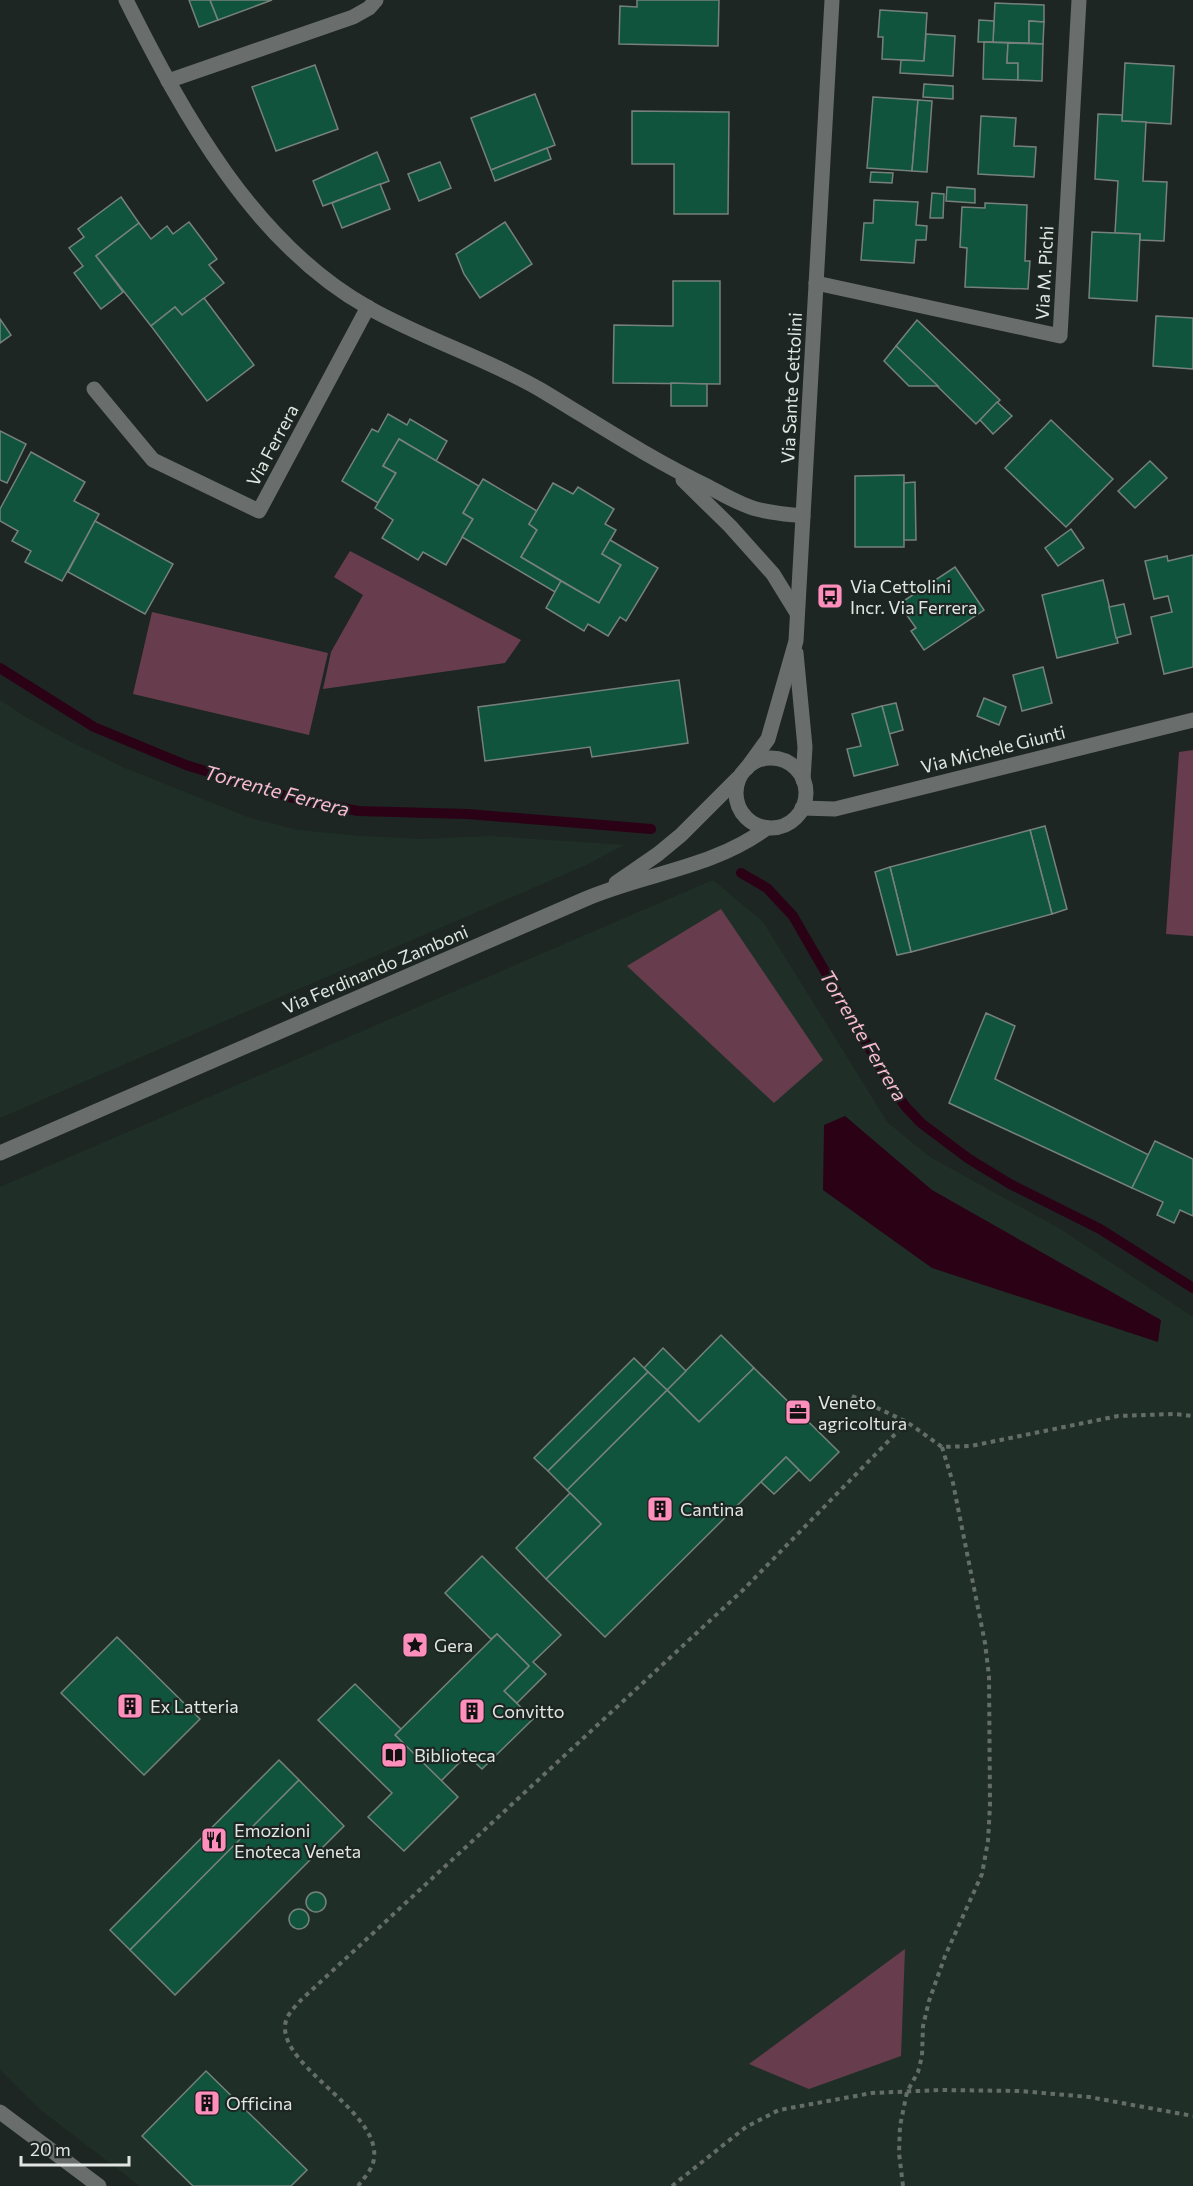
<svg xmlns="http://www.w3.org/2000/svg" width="1193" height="2186" viewBox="0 0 1193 2186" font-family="Commissioner,sans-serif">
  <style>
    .built { fill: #1f2f28 }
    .green { fill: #673d4d }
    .water { fill: #2b0116 }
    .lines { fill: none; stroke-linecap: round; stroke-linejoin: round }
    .stream { stroke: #2b0116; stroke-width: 10 }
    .building { fill: #10543d; stroke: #77817c; stroke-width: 1.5 }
    .path { stroke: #656d69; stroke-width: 4; stroke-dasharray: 4.5 4.5; stroke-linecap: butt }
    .minor { stroke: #696d6b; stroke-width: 15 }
    .labels { text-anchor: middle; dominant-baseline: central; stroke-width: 4.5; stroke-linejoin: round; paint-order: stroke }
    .street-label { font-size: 18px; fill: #e1e6e3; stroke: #1d2622 }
    .poi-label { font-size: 18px; fill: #e1e6e3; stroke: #1d2622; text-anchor: start }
    .water-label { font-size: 20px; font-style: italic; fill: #f7bad1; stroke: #1d2622 }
  </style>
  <rect width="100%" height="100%" fill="#1d2622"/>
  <g class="built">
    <polygon points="0,700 24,716 71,742 125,768 250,818 298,830 360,836 422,839 491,836 624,845 586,865 0,1118"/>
    <polygon points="713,880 763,922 888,1123 930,1157 1062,1230 1193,1317 1193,2186 140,2186 42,2111 0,2070 0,1187"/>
  </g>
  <g class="green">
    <polygon points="350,551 521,640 505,663 323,689 331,652 363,595 334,577"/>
    <polygon points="152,612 328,653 309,735 133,694"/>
    <polygon points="1193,750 1193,936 1166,934 1179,752"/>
    <polygon points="721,909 823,1060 774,1103 627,966"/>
    <polygon points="905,1949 901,2056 809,2089 749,2064"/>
  </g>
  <polygon class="water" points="845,1116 932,1190 1161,1320 1158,1342 932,1268 823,1190 824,1125"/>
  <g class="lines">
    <g class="stream">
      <polyline points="0,668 94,727 186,765 289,797 358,811 467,814 651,829"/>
      <polyline points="741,873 767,888 793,916 889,1082 905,1106 921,1123 969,1159 1010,1184 1100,1229 1193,1288"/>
    </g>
  </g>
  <g class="building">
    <polygon points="189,0 210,0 218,20 199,27"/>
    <polygon points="210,0 272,0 218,20"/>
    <polygon points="637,0 719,0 718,46 619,44 620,6 637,7"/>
    <polygon points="995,3 1044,5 1044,22 1029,21 1029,43 993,42"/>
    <polygon points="880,10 927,13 924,61 882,59 883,37 878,37"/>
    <polygon points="979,20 994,21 993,42 978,42"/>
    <polygon points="1029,21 1044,22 1043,44 1029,43"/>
    <polygon points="926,34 955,36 953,76 900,73 901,60 924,61"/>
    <polygon points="984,42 1008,43 1007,63 1018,63 1018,80 983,79"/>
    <polygon points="1008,43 1043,44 1042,81 1018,80 1018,63 1007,63"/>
    <polygon points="1125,63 1174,66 1171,124 1122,121"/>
    <polygon points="315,65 338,129 276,151 252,87"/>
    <polygon points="924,84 953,86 953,99 923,97"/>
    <polygon points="535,94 555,145 491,170 471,118"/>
    <polygon points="873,97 918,100 912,171 867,168"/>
    <polygon points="918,100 932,101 927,172 912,171"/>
    <polygon points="632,111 729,112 728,214 674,214 674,164 632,164"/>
    <polygon points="1098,114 1122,115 1122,121 1146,122 1143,181 1167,182 1164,241 1140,240 1140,234 1115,233 1118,181 1095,179"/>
    <polygon points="981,116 1016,118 1014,146 1036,147 1034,177 978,174"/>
    <polygon points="547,148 551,159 495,181 491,170"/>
    <polygon points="377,152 389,181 323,206 313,181"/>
    <polygon points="440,162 451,188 419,201 408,174"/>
    <polygon points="871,172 893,173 892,183 870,182"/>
    <polygon points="380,184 390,209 342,228 332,203"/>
    <polygon points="947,187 975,189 975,203 946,201"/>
    <polygon points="932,193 944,194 943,218 930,218"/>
    <polygon points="121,197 139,223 96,256 123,292 101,309 74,273 83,266 69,248 84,237 78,229"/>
    <polygon points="874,200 918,202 916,225 927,226 926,240 916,240 914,263 861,260 864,223 873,223"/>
    <polygon points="985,203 1027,205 1025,261 1030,261 1028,289 965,287 967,248 960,247 962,207 985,208"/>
    <polygon points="189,222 217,259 209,265 224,283 182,315 175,307 151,326 96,256 139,223 151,239 167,226 173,234"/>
    <polygon points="505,222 532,264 480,298 464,274 456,254"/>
    <polygon points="1092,232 1140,234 1137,301 1089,298"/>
    <polygon points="673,281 720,281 720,384 613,383 614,325 673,326"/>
    <polygon points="204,298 254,365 207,401 151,326 175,307 182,315"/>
    <polygon points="1156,316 1193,318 1193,369 1153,366"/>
    <polygon points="0,319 11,335 0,343"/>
    <polygon points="917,320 1000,400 976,424 896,346"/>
    <polygon points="896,346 938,386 909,386 884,361"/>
    <polygon points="671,383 707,384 707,406 671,406"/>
    <polygon points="997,402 1012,416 993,434 980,420"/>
    <polygon points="388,414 407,425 410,419 447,441 436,461 399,439 383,466 396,473 378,503 342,481 372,429 378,432"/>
    <polygon points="1051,420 1113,479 1066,527 1005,468"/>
    <polygon points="0,431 26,444 7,483 0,480"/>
    <polygon points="399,439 479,486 463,513 473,519 446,565 423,552 418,560 382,538 393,520 375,508 396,473 383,466"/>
    <polygon points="31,452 85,482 74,501 99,514 62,581 25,562 31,551 12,541 18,531 0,521 0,509"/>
    <polygon points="1150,461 1167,478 1135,508 1118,491"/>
    <polygon points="904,475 904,547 855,547 855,476"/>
    <polygon points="483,479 537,511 529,524 537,530 521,557 561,581 555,592 462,537 473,519 463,513"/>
    <polygon points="915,482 916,540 904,540 904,483"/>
    <polygon points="553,483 573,494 578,487 614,509 605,524 616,530 602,554 621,565 599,603 521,557 537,530 529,524"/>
    <polygon points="95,521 173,564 145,614 68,572"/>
    <polygon points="1071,529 1084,548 1058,566 1045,548"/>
    <polygon points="610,540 658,568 626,621 620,617 608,636 588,624 584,631 546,608 561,581 599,603 621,565 602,554"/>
    <polygon points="1193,555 1193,667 1164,674 1151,617 1172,612 1168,596 1154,599 1145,561 1167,556 1168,561"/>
    <polygon points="955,567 984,610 924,650 911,631 916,628 899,604"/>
    <polygon points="1103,580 1118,643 1057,658 1042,595"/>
    <polygon points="1124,604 1131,634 1116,638 1109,607"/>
    <polygon points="1043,667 1052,703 1022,711 1013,675"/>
    <polygon points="679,680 688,743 592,757 590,747 485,761 478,707"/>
    <polygon points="984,698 1006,707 999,725 977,716"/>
    <polygon points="896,703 903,730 889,734 882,706"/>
    <polygon points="882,706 898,765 854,776 847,749 861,746 852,714"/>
    <polygon points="1045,826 1067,909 1052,914 1030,830"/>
    <polygon points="1030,830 1052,914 911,952 890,867"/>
    <polygon points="890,867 911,952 897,955 875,872"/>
    <polygon points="986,1013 1015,1026 995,1079 1149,1155 1132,1188 949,1103"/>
    <polygon points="1155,1141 1193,1159 1193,1216 1180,1210 1174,1223 1157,1215 1163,1202 1132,1188"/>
    <polygon points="721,1335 754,1368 699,1422 667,1390"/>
    <polygon points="663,1348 686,1371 667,1390 644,1368"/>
    <polygon points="634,1358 648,1372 548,1471 534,1458"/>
    <polygon points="754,1368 839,1452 810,1481 786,1457 605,1637 546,1579 601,1524 567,1490 667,1390 699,1422"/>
    <polygon points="648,1372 667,1390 567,1490 548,1471"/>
    <polygon points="786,1457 799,1470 774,1494 761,1482"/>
    <polygon points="570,1493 601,1524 546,1579 516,1548"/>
    <polygon points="482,1556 561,1635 533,1662 546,1674 517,1703 504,1691 529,1666 497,1634 491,1639 445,1593"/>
    <polygon points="497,1634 529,1666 504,1691 533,1719 482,1769 467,1755 441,1781 395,1735"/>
    <polygon points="117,1637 200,1719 144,1775 61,1693"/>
    <polygon points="355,1684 401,1729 395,1735 458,1797 404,1851 368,1817 392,1793 318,1720"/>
    <polygon points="279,1760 299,1780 130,1950 110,1930"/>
    <polygon points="299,1780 344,1826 175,1995 130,1950"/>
    <circle cx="316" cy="1902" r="10"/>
    <circle cx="299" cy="1919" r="10"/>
    <polygon points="206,2071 307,2170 291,2186 193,2186 142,2136"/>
  </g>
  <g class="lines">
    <g class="path">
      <polyline points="852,1396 907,1422 942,1447 971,1446 1118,1416 1174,1414 1193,1416"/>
      <path d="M358 2186C364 2178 373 2169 374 2158 380 2112 284 2069 285 2027 285 2016 294 2008 301 2000L743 1590 907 1422"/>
      <polyline points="672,2186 746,2127 779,2110 872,2093 941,2090 1020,2091 1089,2097 1193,2116"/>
      <polyline points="903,2186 899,2153 900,2126 907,2092 918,2072 922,2056 923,2026 929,2001 945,1956 982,1874 988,1841 990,1805 989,1676 985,1643 953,1483 942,1447"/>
    </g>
    <g class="minor">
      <path d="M126 0C183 114 254 244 369 308 424 339 486 358 541 390 596 423 650 459 709 487 722 494 736 502 750 507 766 513 786 514 803 516"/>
      <polyline points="168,81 353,17 369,8 376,0"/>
      <polyline points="816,283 1060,336 1079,0"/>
      <polyline points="94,389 153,460 259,511 368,307"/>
      <polyline points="683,480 730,526 773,574 797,613"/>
      <polyline points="796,653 805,747 803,780"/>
      <circle cx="771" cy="793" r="35"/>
      <polyline points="747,768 768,739 796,641 832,0"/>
      <polyline points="802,808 835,809 1193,720"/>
      <polyline points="616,883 658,854 681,835 738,778"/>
      <path d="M0 1153C194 1069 388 984 583 900 645 873 711 869 767 828"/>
      <polyline points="0,2112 99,2186"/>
    </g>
  </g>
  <defs>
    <symbol id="bus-square" viewBox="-11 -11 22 22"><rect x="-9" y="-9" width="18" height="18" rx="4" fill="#fe8ebc" stroke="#1d2622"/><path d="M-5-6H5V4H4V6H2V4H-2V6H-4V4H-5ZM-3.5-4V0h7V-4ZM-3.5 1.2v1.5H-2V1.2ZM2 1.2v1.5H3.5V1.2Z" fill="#111"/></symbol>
    <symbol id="office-square" viewBox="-11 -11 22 22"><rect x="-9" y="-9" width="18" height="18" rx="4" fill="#fe8ebc" stroke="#1d2622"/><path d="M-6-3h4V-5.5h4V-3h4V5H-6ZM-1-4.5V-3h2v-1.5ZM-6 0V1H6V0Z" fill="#111"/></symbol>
    <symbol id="building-square" viewBox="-11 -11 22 22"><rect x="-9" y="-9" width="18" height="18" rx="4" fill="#fe8ebc" stroke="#1d2622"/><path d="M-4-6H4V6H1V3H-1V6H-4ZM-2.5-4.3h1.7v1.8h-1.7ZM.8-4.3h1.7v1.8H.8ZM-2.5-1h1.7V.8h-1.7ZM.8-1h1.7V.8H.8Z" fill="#111"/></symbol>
    <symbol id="sight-square" viewBox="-11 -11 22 22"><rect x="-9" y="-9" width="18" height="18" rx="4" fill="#fe8ebc" stroke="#1d2622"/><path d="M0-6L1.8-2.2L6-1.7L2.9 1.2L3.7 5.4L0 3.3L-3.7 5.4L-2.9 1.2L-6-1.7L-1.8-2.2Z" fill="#111"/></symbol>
    <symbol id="library-square" viewBox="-11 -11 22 22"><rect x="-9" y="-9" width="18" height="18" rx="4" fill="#fe8ebc" stroke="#1d2622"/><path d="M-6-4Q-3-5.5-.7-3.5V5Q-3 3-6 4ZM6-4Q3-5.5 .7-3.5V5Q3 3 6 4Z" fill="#111"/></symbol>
    <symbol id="restaurant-square" viewBox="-11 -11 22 22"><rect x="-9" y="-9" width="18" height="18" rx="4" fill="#fe8ebc" stroke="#1d2622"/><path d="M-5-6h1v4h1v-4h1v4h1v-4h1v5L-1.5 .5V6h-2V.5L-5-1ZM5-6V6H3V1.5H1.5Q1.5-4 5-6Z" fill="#111"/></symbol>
  </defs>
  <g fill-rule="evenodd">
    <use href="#bus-square" x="815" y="581" width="30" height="30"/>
    <use href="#office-square" x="783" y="1397" width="30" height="30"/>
    <use href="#building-square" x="645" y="1494" width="30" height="30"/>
    <use href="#sight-square" x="400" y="1630" width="30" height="30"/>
    <use href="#building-square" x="115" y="1691" width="30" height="30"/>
    <use href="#building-square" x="457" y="1696" width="30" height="30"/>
    <use href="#library-square" x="379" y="1740" width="30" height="30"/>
    <use href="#restaurant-square" x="199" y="1825" width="30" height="30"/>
    <use href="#building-square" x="192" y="2088" width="30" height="30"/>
  </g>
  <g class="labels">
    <g class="street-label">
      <text transform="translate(1044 273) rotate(-87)">Via M. Pichi</text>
      <text transform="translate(791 388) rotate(-87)">Via Sante Cettolini</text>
      <text transform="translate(272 445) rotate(-62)">Via Ferrera</text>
      <text transform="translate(993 749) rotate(-14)">Via Michele Giunti</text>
      <text transform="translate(375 969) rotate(-23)">Via Ferdinando Zamboni</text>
    </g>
    <g class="poi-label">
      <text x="850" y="586">Via Cettolini<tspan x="850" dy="21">Incr. Via Ferrera</tspan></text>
      <text x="818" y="1402">Veneto<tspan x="818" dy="21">agricoltura</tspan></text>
      <text x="680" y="1509">Cantina</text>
      <text x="434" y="1645">Gera</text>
      <text x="150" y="1706">Ex Latteria</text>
      <text x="492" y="1711">Convitto</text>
      <text x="414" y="1755">Biblioteca</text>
      <text x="234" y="1830">Emozioni<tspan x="234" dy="21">Enoteca Veneta</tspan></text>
      <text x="226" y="2103">Officina</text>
    </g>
    <g class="water-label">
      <text transform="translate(277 790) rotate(15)">Torrente Ferrera</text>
      <text transform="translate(864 1035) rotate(59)">Torrente Ferrera</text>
    </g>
  </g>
  <path d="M21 2156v9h108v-9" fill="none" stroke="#e1e6e3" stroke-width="3"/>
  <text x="30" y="2156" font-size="18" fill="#e1e6e3" stroke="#1d2622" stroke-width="4.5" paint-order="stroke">20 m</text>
</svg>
